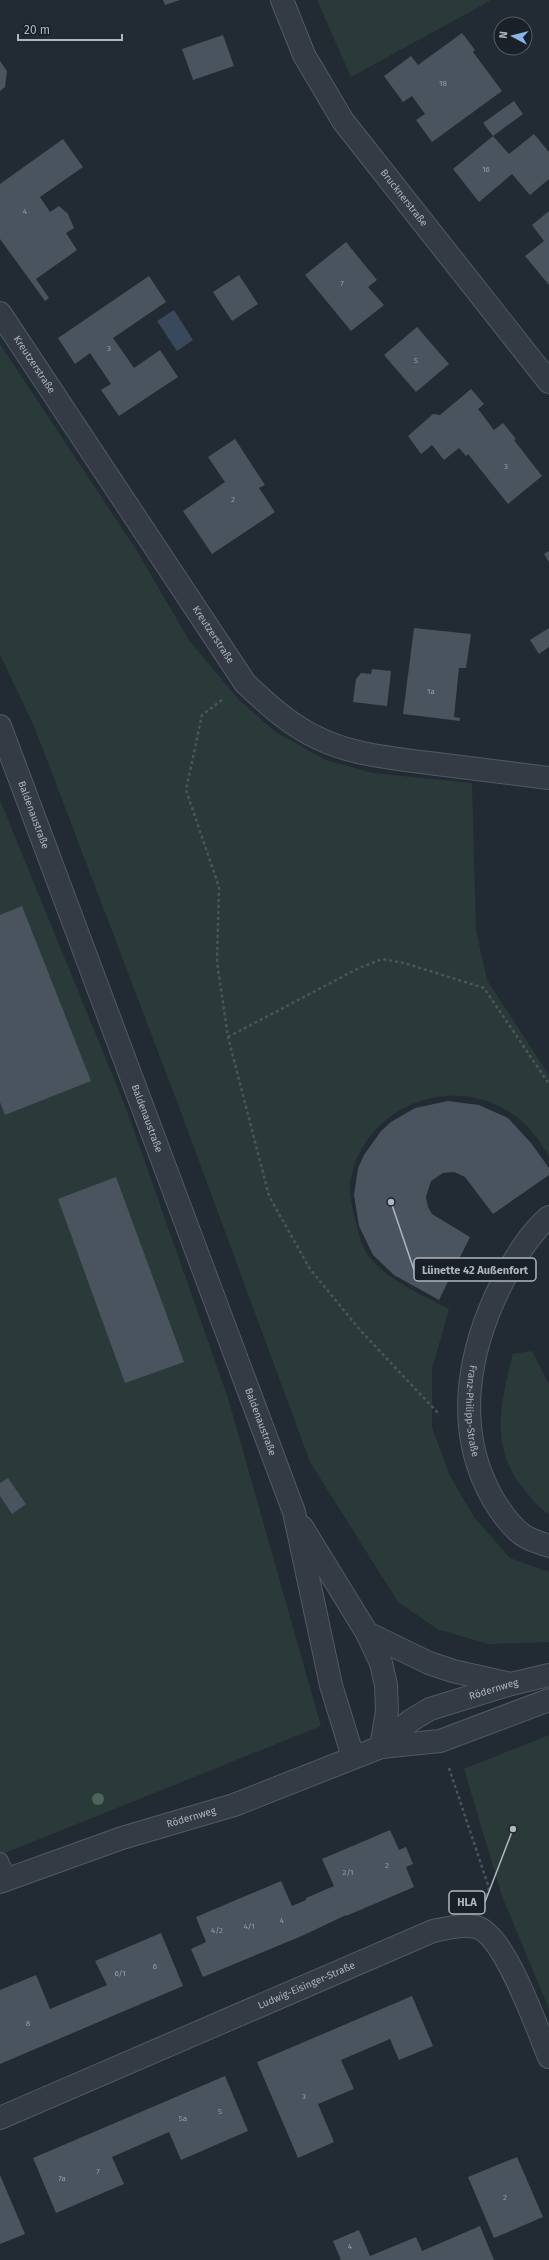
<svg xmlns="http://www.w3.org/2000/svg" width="549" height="2260" viewBox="0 0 549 2260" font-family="'Fira Sans',sans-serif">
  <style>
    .green { fill: #293a39 }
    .water { fill: #39485b }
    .building { fill: #4a545f }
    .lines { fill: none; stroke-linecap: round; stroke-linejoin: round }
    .service-casing { stroke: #525962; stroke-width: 18 }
    .minor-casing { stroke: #525962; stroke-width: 24 }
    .tertiary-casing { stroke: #525962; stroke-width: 24 }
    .path { stroke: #485759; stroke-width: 2.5; stroke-dasharray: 3 3; stroke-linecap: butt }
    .service { stroke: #353b44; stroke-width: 16 }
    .minor { stroke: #353b44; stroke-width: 22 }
    .tertiary { stroke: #353b44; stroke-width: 22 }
    .tree { fill: #4d6459 }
    .labels { text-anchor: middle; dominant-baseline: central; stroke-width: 4; stroke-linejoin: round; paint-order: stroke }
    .number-label { font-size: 8px; fill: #969ea8 }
    .street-label { font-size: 10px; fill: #afb6c1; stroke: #1a2028 }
    .leader { fill: none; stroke: #afb6c1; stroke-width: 1.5 }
    .callout-dot { fill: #afb6c1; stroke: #1a2028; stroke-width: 1.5 }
    .callout { fill: #1a2028; stroke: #afb6c1; stroke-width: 1.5 }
    .callout-label { font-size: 11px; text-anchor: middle; font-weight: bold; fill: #afb6c1 }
  </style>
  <rect width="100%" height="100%" fill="#222a33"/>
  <g class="green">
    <polygon points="317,0 489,0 490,1 351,77"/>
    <path d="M0 344 137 551 189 640 240 701 277 733 326 760 373 773 472 783 476 930 487 980 549 1075V1156C538 1139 528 1124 511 1113 448 1072 362 1108 350 1184 349 1196 353 1211 356 1222 359 1234 362 1249 371 1259 391 1282 423 1295 449 1309L432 1369V1427L449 1474 474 1517 510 1558 549 1572V1642L488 1644 437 1629 398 1602 310 1462 179 1107 34 726 0 655Z"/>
    <polygon points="0,800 126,1108 228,1398 321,1726 0,1855"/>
    <path d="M532 1351 549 1385V1514C538 1508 533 1500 525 1491 489 1447 500 1405 513 1354Z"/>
    <polygon points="549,1735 549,2009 502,1896 464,1769"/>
  </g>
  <polygon class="water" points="174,310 193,340 177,351 157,321"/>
  <g class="building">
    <polygon points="163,0 180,0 165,5"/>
    <polygon points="462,33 475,50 473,52 502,91 432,142 416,120 425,114 412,96 403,102 384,76 411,56 418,65"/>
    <polygon points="223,35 234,66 193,80 182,49"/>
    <polygon points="0,61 7,71 5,87 0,91"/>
    <polygon points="514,101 523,114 493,136 509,154 534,134 549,152 549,179 530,195 512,174 479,202 453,169 493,136 483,123"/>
    <polygon points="63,139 83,167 40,197 50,212 59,206 68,214 74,228 66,233 77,250 36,279 49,298 45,301 0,239 0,184"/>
    <polygon points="549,211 549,285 525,256 544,241 532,225"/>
    <polygon points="346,242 377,280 368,287 384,305 351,331 305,275"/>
    <polygon points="239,275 258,304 232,321 213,292"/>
    <polygon points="149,276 166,302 113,338 134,368 160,350 178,377 119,416 101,390 111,384 90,353 75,364 58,338"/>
    <polygon points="417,327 449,364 416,392 384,355"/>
    <polygon points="471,389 484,404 478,409 494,430 503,423 516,439 514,440 542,476 508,504 468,454 466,456 459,448 444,460 432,445 421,454 408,436 433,414 440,415"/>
    <polygon points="235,439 265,485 259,488 275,512 212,554 183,511 225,482 208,457"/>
    <polygon points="549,551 549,562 544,554"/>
    <polygon points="414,628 471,634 466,668 459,668 454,717 460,718 460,721 403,714"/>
    <polygon points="549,628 549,647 539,654 530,640"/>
    <polygon points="372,669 391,671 387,706 353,702 356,679 361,673 371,674"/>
    <polygon points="22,906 91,1081 5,1115 0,1102 0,915"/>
    <polygon points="448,1101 479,1105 508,1118 531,1143 549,1168 549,1175 493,1214 465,1177 454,1172 443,1173 431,1181 426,1197 428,1207 432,1214 470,1237 439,1300 394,1275 373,1255 359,1226 354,1195 358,1168 364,1155 381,1131 391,1122 415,1108"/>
    <polygon points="116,1177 184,1362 125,1383 58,1199"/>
    <polygon points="8,1478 26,1504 12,1514 0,1496 0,1483"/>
    <polygon points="390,1830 399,1850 406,1847 413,1864 406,1867 414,1887 346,1916 346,1915 304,1935 203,1977 191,1949 206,1942 196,1917 281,1881 292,1906 306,1900 306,1898 334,1886 322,1859"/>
    <polygon points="161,1933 183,1986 0,2064 0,1990 36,1975 50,2009 107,1985 95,1961"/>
    <polygon points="412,1996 433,2046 399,2060 390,2039 341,2060 354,2089 318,2104 334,2142 298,2158 257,2062"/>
    <polygon points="225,2076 248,2131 181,2160 169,2132 112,2157 124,2184 56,2213 33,2158"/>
    <polygon points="517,2157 543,2217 494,2238 468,2177"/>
    <polygon points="0,2175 25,2234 0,2244"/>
    <polygon points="480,2226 494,2260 341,2260 333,2241 359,2230 370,2256 416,2237 422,2251"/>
  </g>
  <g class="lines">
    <defs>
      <polyline id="service" points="0,1861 8,1879"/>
      <g id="minor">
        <path id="s1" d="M282 0 304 55 343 121 549 382"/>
        <path id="s2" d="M0 313 245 683C268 705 291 726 320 739 353 755 393 758 429 763 469 768 509 773 549 778"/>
        <path id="s3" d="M549 1217C529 1234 515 1258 503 1281 468 1349 453 1429 493 1499 501 1512 512 1529 526 1537 533 1541 542 1543 549 1546"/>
        <path id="s4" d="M381 1747 410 1721 430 1709 511 1684 549 1675"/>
        <polyline points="381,1747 440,1741 549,1700"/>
        <path id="s5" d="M0 2118 433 1931C448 1928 461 1924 476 1927 505 1934 537 2029 549 2057"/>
      </g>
      <g id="tertiary">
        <path id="s6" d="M0 726 294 1512 331 1685 353 1757"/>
        <polyline points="367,1633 429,1663 453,1671 511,1684"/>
        <path id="s7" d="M0 1882 122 1838 234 1805 381 1747 387 1711 386 1685 381 1663 367 1633 302 1527"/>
      </g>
    </defs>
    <use href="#service" class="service-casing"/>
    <use href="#minor" class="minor-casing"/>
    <use href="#tertiary" class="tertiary-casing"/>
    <g class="path">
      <polyline points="222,700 202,715 186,790 219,887 217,962 228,1037 269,1196 310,1269 360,1330 437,1412 440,1412"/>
      <polyline points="228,1037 357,969 382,959 404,963 484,988 549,1084"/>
      <polyline points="449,1768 489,1888 485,1900"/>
    </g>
    <use href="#service" class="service"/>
    <use href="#minor" class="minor"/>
    <use href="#tertiary" class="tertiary"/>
  </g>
  <circle class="tree" cx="98" cy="1799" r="6"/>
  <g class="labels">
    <g class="number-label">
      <text x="443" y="83">18</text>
      <text x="486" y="169">16</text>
      <text x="25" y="211">4</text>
      <text x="342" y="283">7</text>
      <text x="109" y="348">3</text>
      <text x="416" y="360">5</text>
      <text x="506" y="466">3</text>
      <text x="233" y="499">2</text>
      <text x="431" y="691">1a</text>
      <text x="387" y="1865">2</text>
      <text x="348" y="1872">2/1</text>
      <text x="282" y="1920">4</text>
      <text x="249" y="1926">4/1</text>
      <text x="217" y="1930">4/2</text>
      <text x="155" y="1966">6</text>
      <text x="120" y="1973">6/1</text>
      <text x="28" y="2023">8</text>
      <text x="304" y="2096">3</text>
      <text x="220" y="2111">5</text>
      <text x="183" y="2118">5a</text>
      <text x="98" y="2171">7</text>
      <text x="62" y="2178">7a</text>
      <text x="505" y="2197">2</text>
      <text x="350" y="2246">4</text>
    </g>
    <g class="street-label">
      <text stroke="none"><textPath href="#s1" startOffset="234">Brucknerstraße</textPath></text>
      <text stroke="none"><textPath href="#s2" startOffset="62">Kreutzerstraße</textPath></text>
      <text stroke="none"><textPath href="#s2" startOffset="386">Kreutzerstraße</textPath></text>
      <text stroke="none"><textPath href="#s6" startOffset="95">Baldenaustraße</textPath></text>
      <text stroke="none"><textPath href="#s6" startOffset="419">Baldenaustraße</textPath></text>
      <text stroke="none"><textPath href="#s3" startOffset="215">Franz-Philipp-Straße</textPath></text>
      <text stroke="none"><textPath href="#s6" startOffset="743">Baldenaustraße</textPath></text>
      <text stroke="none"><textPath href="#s4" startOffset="129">Rödernweg</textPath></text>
      <text stroke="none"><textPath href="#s7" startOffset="202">Rödernweg</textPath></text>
      <text stroke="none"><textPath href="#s5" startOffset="334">Ludwig-Eisinger-Straße</textPath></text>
    </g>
  </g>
  <path class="leader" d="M391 1202L414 1270M513 1829L485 1902"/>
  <g class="callout-dot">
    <circle cx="391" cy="1202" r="4"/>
    <circle cx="513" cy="1829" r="4"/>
  </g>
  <g class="callout">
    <rect x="414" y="1258" width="122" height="23" rx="4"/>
    <rect x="449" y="1891" width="36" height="23" rx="4"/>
  </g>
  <g class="callout-label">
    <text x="475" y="1274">Lünette 42 Außenfort</text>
    <text x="467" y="1906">HLA</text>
  </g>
  <g transform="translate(513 36) rotate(277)"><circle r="19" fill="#1a2028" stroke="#565c65"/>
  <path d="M0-3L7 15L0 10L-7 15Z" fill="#8cb3e9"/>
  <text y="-6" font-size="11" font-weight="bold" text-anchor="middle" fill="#afb6c1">N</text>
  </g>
  <path d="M18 34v6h104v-6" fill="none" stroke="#afb6c1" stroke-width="2"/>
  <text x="24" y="34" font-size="12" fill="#afb6c1" stroke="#1a2028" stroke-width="3" paint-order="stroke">20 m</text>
</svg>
